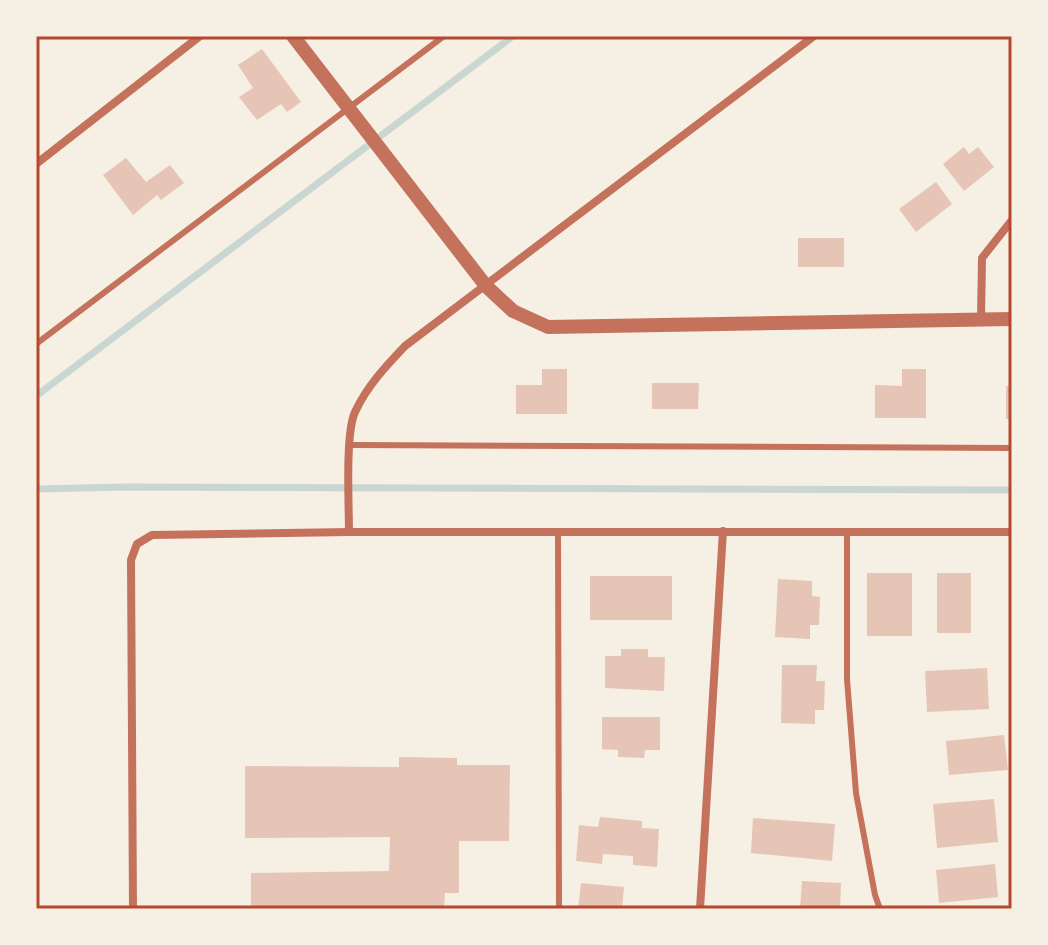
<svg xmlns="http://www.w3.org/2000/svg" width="1048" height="945" viewBox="0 0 1048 945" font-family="Figtree,sans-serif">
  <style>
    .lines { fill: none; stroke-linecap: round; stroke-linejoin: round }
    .stream { stroke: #c9d6d2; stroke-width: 7 }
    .building { fill: #e6c5b7 }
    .service { stroke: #c5725c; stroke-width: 6 }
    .minor { stroke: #c5725c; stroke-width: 8 }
    .tertiary { stroke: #c5725c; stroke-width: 14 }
    .neatline { fill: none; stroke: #b5482f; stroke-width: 3 }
  </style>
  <rect width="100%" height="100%" fill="#f6efe4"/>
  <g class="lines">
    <g class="stream">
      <polyline points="36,396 513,36"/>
      <polyline points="36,489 127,487 1012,490"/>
    </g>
  </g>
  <g class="building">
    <polygon points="262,49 301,102 287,112 281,104 257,120 239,97 253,88 238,65"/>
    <polygon points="964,147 969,154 978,147 994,167 964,191 943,164"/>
    <polygon points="126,158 146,182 170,165 184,183 161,200 157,195 133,215 103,175"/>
    <polygon points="936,182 952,204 916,232 899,209"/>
    <rect x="798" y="238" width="46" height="29"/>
    <polygon points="542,369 567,369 567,414 516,414 516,385 542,385"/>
    <polygon points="902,369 926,369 926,418 875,418 875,385 902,386"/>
    <polygon points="652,383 699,383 698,409 652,409"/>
    <rect x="1006" y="386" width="6" height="33"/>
    <rect x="867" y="573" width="45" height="63"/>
    <rect x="937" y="573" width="34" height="60"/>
    <rect x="590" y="576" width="82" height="44"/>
    <polygon points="778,579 812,581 812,596 820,597 819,625 810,625 810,639 775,637"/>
    <polygon points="621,649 648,649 648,657 665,657 664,691 605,688 605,656 621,656"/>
    <polygon points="782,665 817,665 816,681 825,681 824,710 815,710 815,724 781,723"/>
    <polygon points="987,668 989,709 927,712 925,671"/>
    <polygon points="602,717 660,717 660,750 645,750 644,758 618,757 618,750 602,749"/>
    <polygon points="1004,735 1008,770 949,775 946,741"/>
    <polygon points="399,757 457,758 457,765 510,765 509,841 459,841 459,893 445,893 444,909 251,909 251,873 389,871 390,837 245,838 245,766 399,767"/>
    <polygon points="994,799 998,842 937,848 933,804"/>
    <polygon points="600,817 642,821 642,828 659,829 657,867 633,865 633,856 603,854 602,864 576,861 579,825 598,827"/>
    <polygon points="753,818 835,824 832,861 751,853"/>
    <polygon points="995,864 998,897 939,903 936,870"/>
    <polygon points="802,881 841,883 840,909 800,909"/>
    <polygon points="581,883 624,887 622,909 578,909"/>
  </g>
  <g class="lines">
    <g class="service">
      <polyline points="36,344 444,36"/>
      <polyline points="351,445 1012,448"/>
      <polyline points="558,533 559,909"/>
      <polyline points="847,533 847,679 856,793 875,895 880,909"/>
    </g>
    <g class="minor">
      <polyline points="36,164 200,36"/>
      <polyline points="981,319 982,258 1012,220"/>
      <path d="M349 532C349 505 345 434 355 412 367 386 386 366 405 346L814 36"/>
      <polyline points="133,909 131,560 137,544 152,535 349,532 1012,532"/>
      <polyline points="700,909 723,531"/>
    </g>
    <polyline class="tertiary" points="293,36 486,286 513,311 548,327 1012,319"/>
  </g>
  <rect width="1048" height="945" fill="none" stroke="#f6efe4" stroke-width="76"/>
  <rect x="38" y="38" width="972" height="869" class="neatline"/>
</svg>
